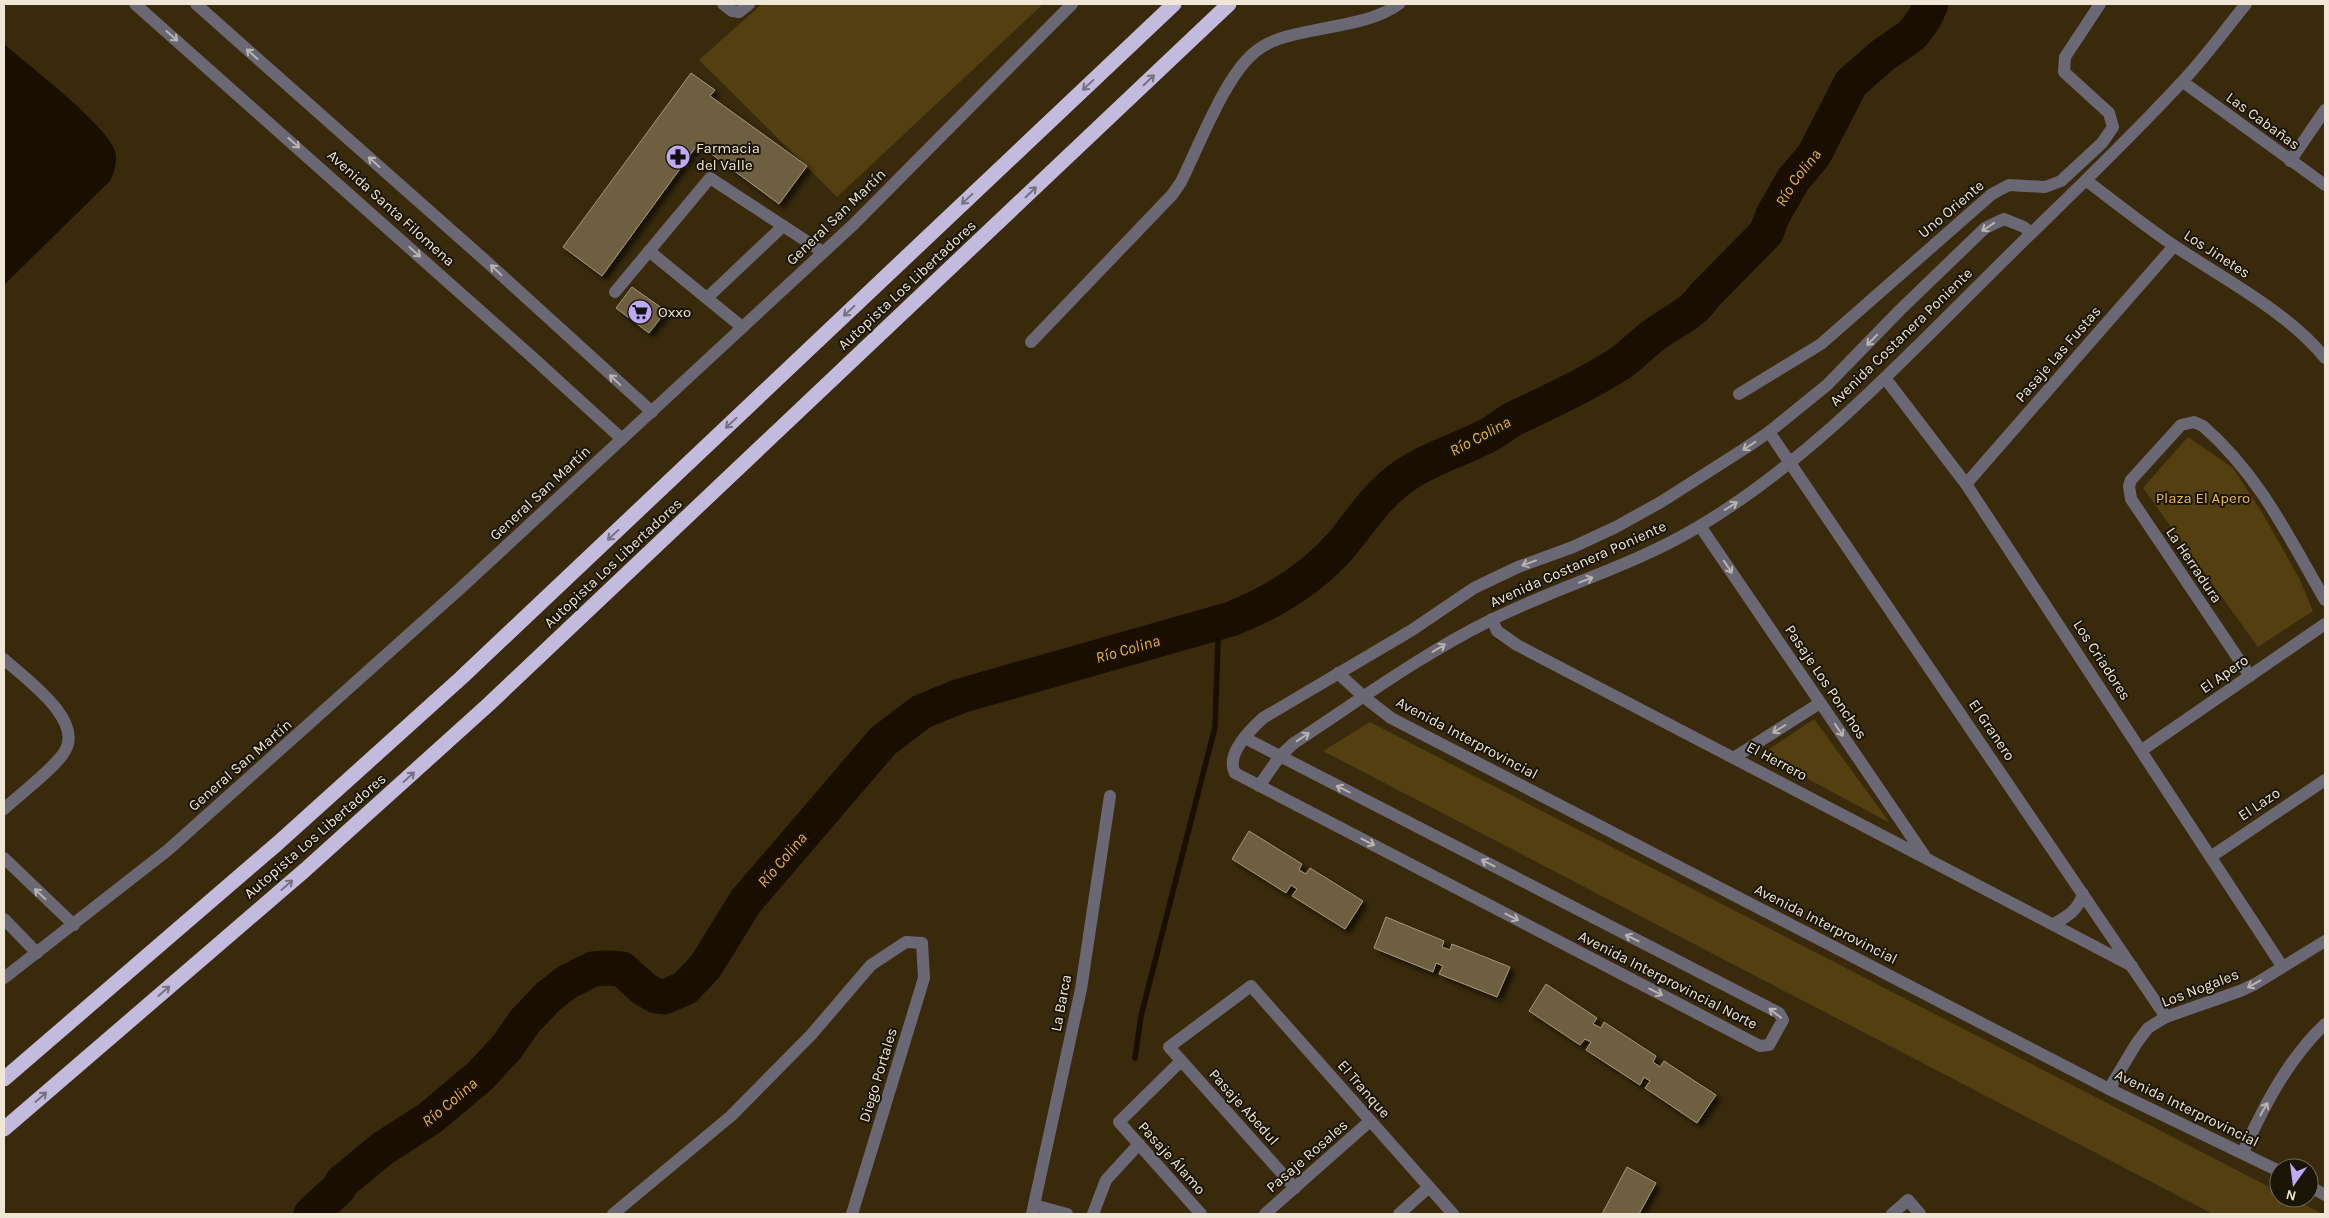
<svg xmlns="http://www.w3.org/2000/svg" width="2329" height="1218" viewBox="0 0 2329 1218" font-family="Karla,sans-serif">
  <style>
    .green { fill: #533f10 }
    .water { fill: #190e00 }
    .lines { fill: none; stroke-linecap: round; stroke-linejoin: round }
    .stream { stroke: #190e00; stroke-width: 5.5 }
    .river { stroke: #190e00; stroke-width: 35 }
    .building { fill: #6e5e40; stroke: #a89776; filter: url(#shadow) }
    .minor { stroke: #6b6876; stroke-width: 12 }
    .highway { stroke: #c3bbde; stroke-width: 15 }
    .oneway { stroke: #bab4af }
    .oneway2 { stroke: #77707d }
    .labels { text-anchor: middle; dominant-baseline: central; stroke-width: 4; stroke-linejoin: round; paint-order: stroke }
    .street-label { font-size: 15px; fill: #efe6d5; stroke: #1a1407 }
    .poi-label { font-size: 15px; fill: #efe6d5; stroke: #1a1407; text-anchor: start }
    .park-label { font-size: 15px; fill: #ecbb51; stroke: #1a1407 }
    .water-label { font-size: 16px; font-style: italic; fill: #e7b64b; stroke: #1a1407 }
  </style>
  <defs>
    <filter id="shadow"><feDropShadow dx="4.5" dy="4.5" stdDeviation="2.5" flood-color="#0009"/></filter>
  </defs>
  <rect width="100%" height="100%" fill="#382a0b"/>
  <g class="green">
    <polygon points="762,4 1043,4 837,197 699,60"/>
    <polygon points="2188,437 2233,468 2263,514 2300,580 2313,611 2258,647 2143,488"/>
    <polygon points="1814,719 1890,823 1762,754"/>
    <polygon points="1370,722 2279,1192 2279,1198 2291,1198 2323,1214 2213,1214 1323,751"/>
  </g>
  <path class="water" d="M4 44C28 65 107 125 115 151 118 162 114 172 110 181L4 285Z"/>
  <g class="lines">
    <polyline class="stream" points="1135,1058 1141,1016 1215,727 1218,641 1231,619"/>
    <path class="river" id="s1" d="M311 1214 339 1188 342 1182 382 1149 430 1118 480 1076 507 1047 525 1021 548 997 567 982 593 969 606 968 622 969 644 989 656 996 664 997 685 988 705 967 746 901 883 741 921 712 960 696 1231 619C1274 602 1313 578 1343 543 1362 519 1378 494 1404 476 1431 457 1464 449 1492 433 1500 428 1507 422 1515 418 1549 402 1586 385 1619 364 1632 355 1642 344 1654 335 1671 322 1693 314 1704 296L1766 233 1773 215 1793 180 1814 155 1851 83 1883 55 1912 35 1924 19 1931 4"/>
  </g>
  <g class="building">
    <polygon points="691,73 715,90 710,96 807,166 779,204 698,144 602,276 563,247"/>
    <polygon points="632,287 666,311 649,333 616,308"/>
    <polygon points="1249,831 1302,864 1299,870 1306,874 1310,868 1363,901 1345,929 1292,896 1297,889 1291,885 1286,893 1232,859"/>
    <polygon points="1386,917 1444,941 1442,947 1450,950 1452,944 1510,967 1497,997 1439,974 1443,966 1436,963 1433,972 1374,948"/>
    <polygon points="1546,984 1597,1018 1593,1024 1601,1028 1604,1022 1656,1056 1653,1062 1660,1067 1664,1061 1716,1095 1697,1123 1645,1088 1650,1081 1644,1077 1640,1085 1586,1050 1591,1042 1585,1039 1580,1045 1529,1011"/>
    <polygon points="1627,1167 1656,1183 1639,1214 1602,1214"/>
  </g>
  <g class="lines">
    <g class="minor">
      <polyline points="135,4 531,356 622,439"/>
      <polyline points="196,4 487,262 652,412"/>
      <polyline points="723,4 732,11 739,12 749,4"/>
      <polyline points="2183,82 2325,185"/>
      <polyline points="2290,161 2325,110"/>
      <path d="M2087 181C2116 203 2145 226 2176 247 2224 279 2289 313 2325 358"/>
      <polyline points="649,251 742,327"/>
      <polyline points="615,292 710,178 823,252"/>
      <polyline points="707,298 783,226"/>
      <path d="M1031 342 1172 195 1181 182C1199 146 1225 76 1255 52 1270 39 1292 35 1311 31 1339 25 1376 21 1399 4"/>
      <polyline points="1885,378 1966,484 2282,966"/>
      <polyline points="1739,394 1821,344 1992,194 2009,185 2045,187 2061,181 2102,143 2113,127 2109,113 2064,72 2065,57 2100,4"/>
      <polyline points="1769,432 2166,1017"/>
      <polyline points="1966,484 2174,246"/>
      <polyline points="1700,526 1924,855"/>
      <polyline points="1492,619 1497,631 1517,645 2132,966"/>
      <path d="M4 659C24 678 84 719 65 751 56 767 19 795 4 809"/>
      <polyline points="1338,673 1364,697 1391,718 2109,1089 2279,1171"/>
      <path d="M2250 676 2131 499 2129 486 2131 480 2181 425 2194 422 2203 426C2260 476 2288 536 2325 600"/>
      <path d="M1245 738 1779 1013 1783 1020 1769 1045 1760 1046 1235 773C1225 754 1250 730 1263 718L1412 630 1474 588 1518 567 1573 547 1616 527 1661 502 1744 449 1769 432 1827 385 1900 310 1985 228 2004 219 2024 227 2031 233"/>
      <polyline points="2142,750 2325,624"/>
      <polyline points="1735,757 1820,703"/>
      <path d="M1259 786 1280 756 1294 743C1358 701 1422 654 1491 620 1559 586 1633 566 1698 527 1806 463 1896 367 1985 279 2050 214 2117 152 2180 84 2204 59 2224 31 2246 4"/>
      <polyline points="2212,856 2325,780"/>
      <polyline points="4,858 74,925"/>
      <polyline points="4,919 37,953"/>
      <path d="M2054 924C2068 916 2078 910 2083 894"/>
      <polyline points="4,978 168,850 463,586 854,224 1072,4"/>
      <polyline points="1181,1061 1119,1122 1201,1214"/>
      <polyline points="2109,1089 2136,1044 2148,1028 2166,1017 2240,991 2255,984 2325,941"/>
      <path d="M2243 1152C2264 1106 2288 1059 2325 1024"/>
      <polyline points="2309,1186 2325,1195"/>
      <polyline points="1295,1188 1169,1047 1251,986 1453,1214"/>
      <polyline points="1034,1205 1067,1214"/>
      <polyline points="613,1214 731,1116 811,1035 871,965 906,942 922,943 924,978 852,1214"/>
      <polyline points="1032,1214 1081,989 1110,796"/>
      <polyline points="1093,1214 1106,1180 1139,1144"/>
      <polyline points="1265,1214 1370,1121"/>
      <polyline points="1399,1214 1429,1187"/>
      <polyline points="1892,1214 1908,1200 1920,1214"/>
    </g>
    <g class="highway">
      <polyline points="4,1079 278,843 461,678 1174,4"/>
      <polyline points="4,1129 305,870 489,704 1229,4"/>
    </g>
  </g>
  <defs><path id="oneway-shaft" d="M-6 0H5M1.5-3L5.5 0L1.5 3" fill="none" stroke-width="1.6" stroke-linecap="round" stroke-linejoin="round" transform="scale(1.25)"/></defs>
  <g class="oneway">
    <use href="#oneway-shaft" transform="translate(172 36) rotate(41)"/>
    <use href="#oneway-shaft" transform="translate(252 54) rotate(-138)"/>
    <use href="#oneway-shaft" transform="translate(294 143) rotate(41)"/>
    <use href="#oneway-shaft" transform="translate(374 162) rotate(-138)"/>
    <use href="#oneway-shaft" transform="translate(1988 227) rotate(146)"/>
    <use href="#oneway-shaft" transform="translate(415 252) rotate(42)"/>
    <use href="#oneway-shaft" transform="translate(496 270) rotate(-137)"/>
    <use href="#oneway-shaft" transform="translate(1872 340) rotate(134)"/>
    <use href="#oneway-shaft" transform="translate(615 380) rotate(-137)"/>
    <use href="#oneway-shaft" transform="translate(1749 446) rotate(146)"/>
    <use href="#oneway-shaft" transform="translate(1731 506) rotate(-32)"/>
    <use href="#oneway-shaft" transform="translate(1529 563) rotate(160)"/>
    <use href="#oneway-shaft" transform="translate(1728 567) rotate(56)"/>
    <use href="#oneway-shaft" transform="translate(1586 580) rotate(-21)"/>
    <use href="#oneway-shaft" transform="translate(1439 648) rotate(-31)"/>
    <use href="#oneway-shaft" transform="translate(1779 729) rotate(148)"/>
    <use href="#oneway-shaft" transform="translate(1839 730) rotate(56)"/>
    <use href="#oneway-shaft" transform="translate(1303 737) rotate(-33)"/>
    <use href="#oneway-shaft" transform="translate(1343 789) rotate(-153)"/>
    <use href="#oneway-shaft" transform="translate(1368 842) rotate(27)"/>
    <use href="#oneway-shaft" transform="translate(1488 863) rotate(-153)"/>
    <use href="#oneway-shaft" transform="translate(40 894) rotate(-137)"/>
    <use href="#oneway-shaft" transform="translate(1512 917) rotate(27)"/>
    <use href="#oneway-shaft" transform="translate(1632 938) rotate(-153)"/>
    <use href="#oneway-shaft" transform="translate(2254 984) rotate(151)"/>
    <use href="#oneway-shaft" transform="translate(1656 992) rotate(27)"/>
    <use href="#oneway-shaft" transform="translate(1775 1013) rotate(-142)"/>
    <use href="#oneway-shaft" transform="translate(2264 1109) rotate(-60)"/>
  </g>
  <g class="oneway2">
    <use href="#oneway-shaft" transform="translate(1149 80) rotate(-44)"/>
    <use href="#oneway-shaft" transform="translate(1088 85) rotate(137)"/>
    <use href="#oneway-shaft" transform="translate(1031 192) rotate(-44)"/>
    <use href="#oneway-shaft" transform="translate(967 199) rotate(137)"/>
    <use href="#oneway-shaft" transform="translate(849 311) rotate(137)"/>
    <use href="#oneway-shaft" transform="translate(731 423) rotate(137)"/>
    <use href="#oneway-shaft" transform="translate(613 535) rotate(137)"/>
    <use href="#oneway-shaft" transform="translate(409 777) rotate(-42)"/>
    <use href="#oneway-shaft" transform="translate(287 885) rotate(-41)"/>
    <use href="#oneway-shaft" transform="translate(164 991) rotate(-41)"/>
    <use href="#oneway-shaft" transform="translate(41 1097) rotate(-41)"/>
  </g>
  <defs>
    <symbol id="pharmacy-disc" viewBox="-11 -11 22 22"><circle r="9.5" fill="#bda9f5" stroke="#1a1407"/><path d="M-2-6h4v4h4v4h-4v4h-4v-4h-4v-4h4Z" fill="#111"/></symbol>
    <symbol id="supermarket-disc" viewBox="-11 -11 22 22"><circle r="9.5" fill="#bda9f5" stroke="#1a1407"/><path d="M-6-5.5h2.5l.6 2H6L4.5 2H-2.5L-4.4-4H-6ZM-1.5 3.2a1.3 1.3 0 1 0 .1 0ZM3 3.2a1.3 1.3 0 1 0 .1 0Z" fill="#111"/></symbol>
  </defs>
  <g fill-rule="evenodd">
    <use href="#pharmacy-disc" x="664" y="143" width="28" height="28"/>
    <use href="#supermarket-disc" x="626" y="298" width="28" height="28"/>
  </g>
  <g class="labels">
    <g class="street-label">
      <text transform="translate(2263 121) rotate(36)">Las Cabañas</text>
      <text transform="translate(391 208) rotate(42)">Avenida Santa Filomena</text>
      <text transform="translate(1951 209) rotate(-40)">Uno Oriente</text>
      <text transform="translate(836 217) rotate(-44)">General San Martín</text>
      <text transform="translate(2217 254) rotate(33)">Los Jinetes</text>
      <text transform="translate(907 285) rotate(-43)">Autopista Los Libertadores</text>
      <text transform="translate(1901 337) rotate(-44)">Avenida Costanera Poniente</text>
      <text transform="translate(2058 354) rotate(-49)">Pasaje Las Fustas</text>
      <text transform="translate(540 493) rotate(-43)">General San Martín</text>
      <text transform="translate(613 563) rotate(-43)">Autopista Los Libertadores</text>
      <text transform="translate(1578 564) rotate(-24)">Avenida Costanera Poniente</text>
      <text transform="translate(2194 565) rotate(56)">La Herradura</text>
      <text transform="translate(2102 660) rotate(57)">Los Criadores</text>
      <text transform="translate(2224 674) rotate(-35)">El Apero</text>
      <text transform="translate(1826 682) rotate(56)">Pasaje Los Ponchos</text>
      <text transform="translate(1992 730) rotate(56)">El Granero</text>
      <text transform="translate(1467 738) rotate(28)">Avenida Interprovincial</text>
      <text transform="translate(1777 761) rotate(28)">El Herrero</text>
      <text transform="translate(240 765) rotate(-41)">General San Martín</text>
      <text transform="translate(2259 804) rotate(-34)">El Lazo</text>
      <text transform="translate(315 836) rotate(-41)">Autopista Los Libertadores</text>
      <text transform="translate(1826 924) rotate(27)">Avenida Interprovincial</text>
      <text transform="translate(1668 980) rotate(27)">Avenida Interprovincial Norte</text>
      <text transform="translate(2200 988) rotate(-21)">Los Nogales</text>
      <text transform="translate(1061 1003) rotate(-79)">La Barca</text>
      <text transform="translate(878 1075) rotate(-73)">Diego Portales</text>
      <text transform="translate(1364 1089) rotate(49)">El Tranque</text>
      <text transform="translate(1244 1107) rotate(48)">Pasaje Abedul</text>
      <text transform="translate(2187 1108) rotate(26)">Avenida Interprovincial</text>
      <text transform="translate(1307 1156) rotate(-41)">Pasaje Rosales</text>
      <text transform="translate(1172 1158) rotate(48)">Pasaje Álamo</text>
    </g>
    <g class="poi-label">
      <text x="696" y="148">Farmacia<tspan x="696" dy="17">del Valle</tspan></text>
      <text x="658" y="312">Oxxo</text>
    </g>
    <g class="park-label">
      <text x="2203" y="498">Plaza El Apero</text>
    </g>
    <g class="water-label">
      <text stroke="none"><textPath href="#s1" startOffset="1902">Río Colina</textPath></text>
      <text transform="translate(1480 436) rotate(-28)">Río Colina</text>
      <text stroke="none"><textPath href="#s1" startOffset="1062">Río Colina</textPath></text>
      <text stroke="none"><textPath href="#s1" startOffset="642">Río Colina</textPath></text>
      <text stroke="none"><textPath href="#s1" startOffset="179">Río Colina</textPath></text>
    </g>
  </g>
  <rect width="2329" height="1218" fill="none" stroke="#efe6d5" stroke-width="10"/>
  <g transform="translate(2294 1183) rotate(194)"><circle r="24" fill="#1a1407" stroke="#6f6859"/>
  <path d="M0-4L9 19L0 12L-9 19Z" fill="#bda9f5"/>
  <text y="-8" font-size="14" font-weight="bold" text-anchor="middle" fill="#efe6d5">N</text>
  </g>
</svg>
